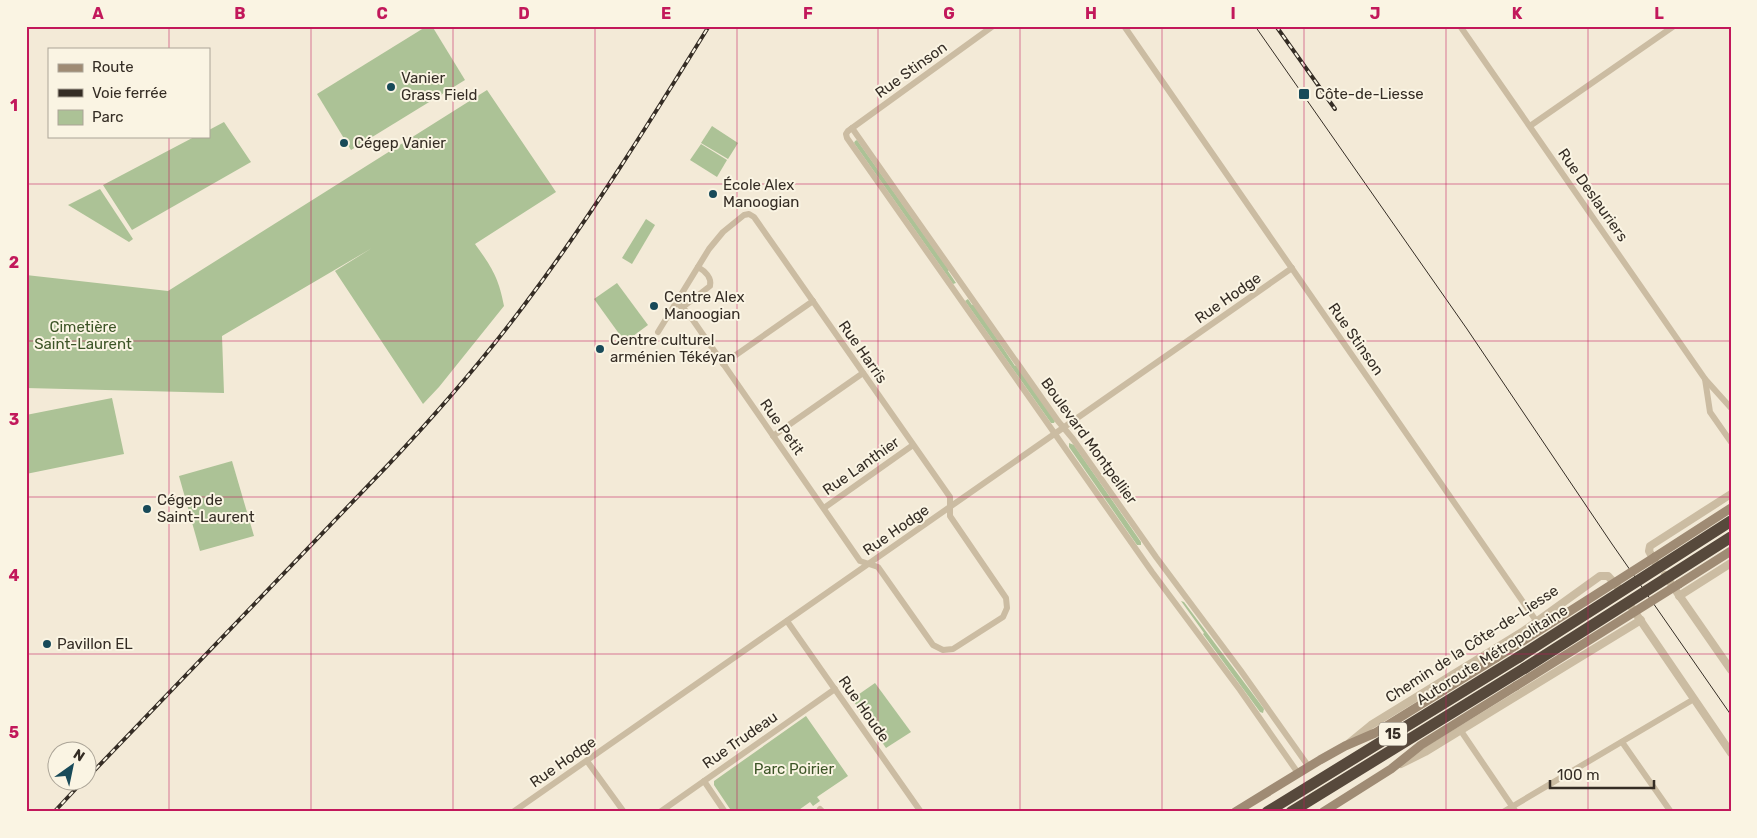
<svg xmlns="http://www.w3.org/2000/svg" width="1757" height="838" viewBox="0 0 1757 838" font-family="Rubik,sans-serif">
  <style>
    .green { fill: #acc296 }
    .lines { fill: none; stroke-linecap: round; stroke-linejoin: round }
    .minor { stroke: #cbbca2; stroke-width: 6 }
    .tertiary { stroke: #cbbca2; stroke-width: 8 }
    .secondary { stroke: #9f8b74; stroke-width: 9 }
    .motorway { stroke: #57493c; stroke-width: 11 }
    .tram { stroke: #352d25; stroke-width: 1 }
    .rail-casing { stroke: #352d25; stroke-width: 4 }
    .rail { stroke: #faf4e3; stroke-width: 2; stroke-dasharray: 5.5; stroke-linecap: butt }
    .secondary-bridge { stroke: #9f8b74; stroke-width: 9 }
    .motorway-bridge { stroke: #57493c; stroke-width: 11 }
    .grid { fill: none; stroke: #c2185b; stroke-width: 1; stroke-opacity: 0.55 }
    .poi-dot { fill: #184a59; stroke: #faf4e3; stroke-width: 2 }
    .labels { text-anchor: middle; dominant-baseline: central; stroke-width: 4; stroke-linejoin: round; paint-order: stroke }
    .shield { fill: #faf4e3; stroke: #70695e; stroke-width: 1 }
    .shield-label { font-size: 14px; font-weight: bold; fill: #352d25 }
    .street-label { font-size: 15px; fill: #352d25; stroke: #faf4e3 }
    .poi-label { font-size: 15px; fill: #352d25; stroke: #faf4e3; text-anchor: start }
    .park-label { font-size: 15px; fill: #3d5527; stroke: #faf4e3 }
    .neatline { fill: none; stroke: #c2185b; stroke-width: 2 }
    .grid-label { font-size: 16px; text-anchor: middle; font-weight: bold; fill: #c2185b }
  </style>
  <rect width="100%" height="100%" fill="#f3ead7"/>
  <g class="green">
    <polygon points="427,26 432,26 465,80 351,150 317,94"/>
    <path d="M487 90 556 192 475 244C491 266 499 278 504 306L439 387 423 404 335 271 372 248 222 336 224 393 26 388V275L168 291Z"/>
    <polygon points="224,122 251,162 132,230 103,185 196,136 209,136 209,130"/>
    <polygon points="712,126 738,143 728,159 701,143"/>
    <polygon points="857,140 949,270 948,271 956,283 953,284 854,143 855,141"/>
    <polygon points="701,144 727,160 717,177 690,160"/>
    <polygon points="100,189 133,239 129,242 68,205"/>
    <polygon points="646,219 655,225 632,264 622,258"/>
    <polygon points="617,283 648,325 625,342 594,299"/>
    <polygon points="968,299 972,305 974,304 1015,366 1017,365 1055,421 1054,423 1051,423 965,301"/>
    <polygon points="112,398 124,454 26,474 26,415"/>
    <polygon points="1069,443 1074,445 1141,542 1141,545 1137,545 1069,447"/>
    <polygon points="232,461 254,536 200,551 179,476"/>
    <polygon points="1181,601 1184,602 1264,709 1263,713 1260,712 1203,634 1204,633"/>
    <polygon points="875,683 911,732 886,748 852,699"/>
    <polygon points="806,716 848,776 817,797 820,801 813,806 810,802 796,812 732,812 714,785 714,781"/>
  </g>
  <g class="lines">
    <g class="minor">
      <polyline points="993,26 848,131 846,134 847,138 1152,572 1240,690 1298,773"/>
      <polyline points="1124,26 1539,625"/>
      <polyline points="1460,26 1705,379 1731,408"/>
      <polyline points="1530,126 1674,26"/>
      <polyline points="852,128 1058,421 1073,439 1156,557 1241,671 1309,767"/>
      <path d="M683 307 710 286C712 278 705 271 698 267"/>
      <polyline points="658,332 709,249 723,232 744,215 749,214 754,217 950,497 950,516 1006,598 1007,608 1003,617 953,649 943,650 933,645 878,567 860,561 688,313 676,302"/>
      <polyline points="723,364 813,301"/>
      <polyline points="1705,379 1710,412 1731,442"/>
      <polyline points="773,436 863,373"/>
      <polyline points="824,508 913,445"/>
      <polyline points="787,621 921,812"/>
      <polyline points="1461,731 1516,812"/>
      <polyline points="1622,742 1671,812"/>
      <polyline points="587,761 624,812"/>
      <polyline points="704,781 725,812"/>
      <polyline points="820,809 823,812"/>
      <polyline points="513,812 1292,268"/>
      <polyline points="660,812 835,689"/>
      <polyline points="1503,812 1694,699"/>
    </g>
    <g class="tertiary">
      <polyline points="1655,562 1649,551 1650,546 1731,494"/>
      <polyline points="1665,575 1731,670"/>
      <polyline points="1679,596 1731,563"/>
      <polyline points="1632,608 1731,753"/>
      <polyline points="1349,743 1371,725 1522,632 1600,576 1608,576 1617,586"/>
      <polyline points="1401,764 1425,752 1641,620"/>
    </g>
    <g class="secondary">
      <polyline points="1655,557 1731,508"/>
      <polyline points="1679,584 1731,551"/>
      <polyline points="1235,812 1320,760 1345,746 1375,733 1496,658"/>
      <polyline points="1323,812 1391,769 1421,745 1516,686"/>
    </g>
    <g class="motorway">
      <polyline points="1267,812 1519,657"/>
      <polyline points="1291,812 1525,668"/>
    </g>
    <polyline class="tram" points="1255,26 1467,329 1612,544 1731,715"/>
    <defs>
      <g id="rail">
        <polyline points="1276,26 1335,109"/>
        <path d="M88 777 388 465C437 413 483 360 525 304 592 215 651 120 709 26"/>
        <polyline points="54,812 84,780"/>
      </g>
    </defs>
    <use href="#rail" class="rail-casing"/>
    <use href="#rail" class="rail"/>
    <g class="secondary-bridge">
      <polyline points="1496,658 1655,557"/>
      <polyline points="1516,686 1679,584"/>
    </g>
    <g class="motorway-bridge">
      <polyline points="1519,657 1731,521"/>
      <polyline points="1525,668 1731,537"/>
    </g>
  </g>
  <path class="grid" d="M169 26V49M311 26V812M453 26V812M595 26V812M737 26V812M878 26V812M1020 26V812M1162 26V812M1304 26V812M1446 26V812M1588 26V812M169 136V812M26 184H1731M26 341H1731M26 497H1731M26 654H1731"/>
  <g class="poi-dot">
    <circle cx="391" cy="87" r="5"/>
    <rect x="1298" y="88" width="12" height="12" rx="2.5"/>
    <circle cx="344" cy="143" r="5"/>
    <circle cx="713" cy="194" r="5"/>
    <circle cx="654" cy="306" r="5"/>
    <circle cx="600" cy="349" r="5"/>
    <circle cx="147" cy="509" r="5"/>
    <circle cx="47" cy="644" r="5"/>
  </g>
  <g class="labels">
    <rect class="shield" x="1379" y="722.5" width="28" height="23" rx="4"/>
    <g class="shield-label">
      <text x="1393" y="734">15</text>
    </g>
    <g class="street-label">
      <text transform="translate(911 70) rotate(-36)">Rue Stinson</text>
      <text transform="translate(1593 195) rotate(55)">Rue Deslauriers</text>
      <text transform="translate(1228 298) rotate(-35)">Rue Hodge</text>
      <text transform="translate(1356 339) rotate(55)">Rue Stinson</text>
      <text transform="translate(863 352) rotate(55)">Rue Harris</text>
      <text transform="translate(782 427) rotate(55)">Rue Petit</text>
      <text transform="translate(1089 441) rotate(54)">Boulevard Montpellier</text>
      <text transform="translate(861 466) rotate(-35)">Rue Lanthier</text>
      <text transform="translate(896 530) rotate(-35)">Rue Hodge</text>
      <text transform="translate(1472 644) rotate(-33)">Chemin de la Côte-de-Liesse</text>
      <text transform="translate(1492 655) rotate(-32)">Autoroute Métropolitaine</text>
      <text transform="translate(864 709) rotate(55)">Rue Houde</text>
      <text transform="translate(740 740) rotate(-35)">Rue Trudeau</text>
      <text transform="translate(563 762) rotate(-35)">Rue Hodge</text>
    </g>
    <g class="poi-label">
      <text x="401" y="78">Vanier<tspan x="401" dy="17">Grass Field</tspan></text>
      <text x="1315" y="94">Côte-de-Liesse</text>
      <text x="354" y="143">Cégep Vanier</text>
      <text x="723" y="185">École Alex<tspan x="723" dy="17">Manoogian</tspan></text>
      <text x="664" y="297">Centre Alex<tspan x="664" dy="17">Manoogian</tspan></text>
      <text x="610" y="340">Centre culturel<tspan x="610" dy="17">arménien Tékéyan</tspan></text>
      <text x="157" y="500">Cégep de<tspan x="157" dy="17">Saint-Laurent</tspan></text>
      <text x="57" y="644">Pavillon EL</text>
    </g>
    <g class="park-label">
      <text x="83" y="327">Cimetière<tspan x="83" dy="17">Saint-Laurent</tspan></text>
      <text x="794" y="769">Parc Poirier</text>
    </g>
  </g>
  <rect width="1757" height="838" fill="none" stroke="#faf4e3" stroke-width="55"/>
  <rect x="48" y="48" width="162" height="90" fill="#faf4e3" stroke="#aba497"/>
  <rect x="58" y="64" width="25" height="8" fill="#9f8b74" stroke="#aba497"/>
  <text x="92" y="72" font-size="15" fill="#352d25">Route</text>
  <rect x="58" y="89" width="25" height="8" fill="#352d25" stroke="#aba497"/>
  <text x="92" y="98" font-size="15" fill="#352d25">Voie ferrée</text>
  <rect x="58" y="110" width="25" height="15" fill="#acc296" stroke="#aba497"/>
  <text x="92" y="122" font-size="15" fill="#352d25">Parc</text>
  <g transform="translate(72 766) rotate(33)"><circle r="24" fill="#faf4e3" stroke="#aba497"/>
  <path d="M0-4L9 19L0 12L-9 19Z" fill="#184a59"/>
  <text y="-8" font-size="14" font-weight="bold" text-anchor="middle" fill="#352d25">N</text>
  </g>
  <path d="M1550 780v8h104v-8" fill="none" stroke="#352d25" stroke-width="2.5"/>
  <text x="1557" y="780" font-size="15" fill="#352d25" stroke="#faf4e3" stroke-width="4" paint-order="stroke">100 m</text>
  <rect x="28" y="28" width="1702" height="782" class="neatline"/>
  <g class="grid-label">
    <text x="98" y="19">A</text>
    <text x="240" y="19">B</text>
    <text x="382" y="19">C</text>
    <text x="524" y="19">D</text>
    <text x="666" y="19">E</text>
    <text x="808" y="19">F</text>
    <text x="949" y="19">G</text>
    <text x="1091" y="19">H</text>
    <text x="1233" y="19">I</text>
    <text x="1375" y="19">J</text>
    <text x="1517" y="19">K</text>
    <text x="1659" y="19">L</text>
    <text x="14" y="111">1</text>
    <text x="14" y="268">2</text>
    <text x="14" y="425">3</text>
    <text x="14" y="581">4</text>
    <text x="14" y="738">5</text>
  </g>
</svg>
